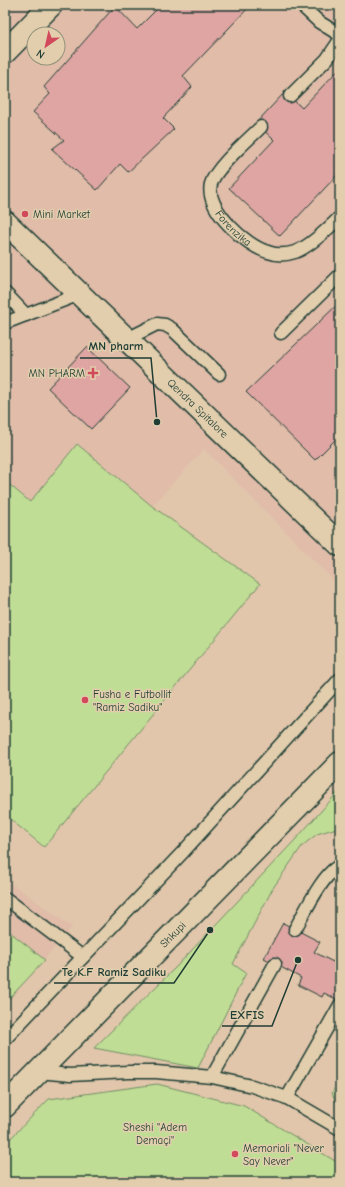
<svg xmlns="http://www.w3.org/2000/svg" width="345" height="1187" viewBox="0 0 345 1187" font-family="'Comic Neue',sans-serif">
  <style>
    .built { fill: #e0bca9; fill-rule: evenodd }
    .green { fill: #c0dd95; stroke: #708d64 }
    .building { fill: #dfa5a3; stroke: #1f3d34 }
    .lines { fill: none; stroke-linecap: round; stroke-linejoin: round }
    .service-casing { stroke: #1f3d34; stroke-width: 15 }
    .minor-casing { stroke: #1f3d34; stroke-width: 25 }
    .primary-casing { stroke: #1f3d34; stroke-width: 25 }
    .service { stroke: #e2cead; stroke-width: 12 }
    .minor { stroke: #e2cead; stroke-width: 22 }
    .primary { stroke: #e2cead; stroke-width: 22 }
    .poi-dot { fill: #d1495b; stroke: #e2cead; stroke-width: 1.5 }
    .labels { text-anchor: middle; dominant-baseline: central; stroke-width: 3; stroke-linejoin: round; paint-order: stroke }
    .poi-label { font-size: 11px; fill: #1f3d34; stroke: #e2cead; text-anchor: start }
    .street-label { font-size: 11px; fill: #1f3d34; stroke: #e2cead }
    .park-label { font-size: 11px; fill: #274539; stroke: #e2cead }
    .leader { fill: none; stroke: #1f3d34; stroke-width: 1.5 }
    .callout-dot { fill: #1f3d34; stroke: #e2cead; stroke-width: 1.5 }
    .callout-label { font-size: 12px; text-anchor: middle; font-weight: bold; fill: #1f3d34; stroke: #e2cead; stroke-width: 3; stroke-linejoin: round; paint-order: stroke }
  </style>
  <rect width="100%" height="100%" fill="#e1c6ab"/>
  <filter id="ink" filterUnits="userSpaceOnUse"><feTurbulence type="fractalNoise" baseFrequency=".025" numOctaves="2"/><feDisplacementMap in="SourceGraphic" scale="8" xChannelSelector="R" yChannelSelector="G"/><feConvolveMatrix kernelMatrix="1 2 1 2 8 2 1 2 1" color-interpolation-filters="sRGB"/></filter>
  <g filter="url(#ink)">
    <g class="built">
      <path d="M5 5H340V587L204 449 152 506 77 444 30 502 5 481ZM34 34H58V58H34Z"/>
      <polygon points="5,879 72,927 5,1005"/>
    </g>
    <g class="green">
      <polygon points="77,444 152,506 260,584 44,847 5,815 5,481 30,502"/>
      <polygon points="340,790 340,827 317,834 302,846 273,888 233,964 246,973 198,1068 94,1048 176,967 296,839"/>
      <polygon points="5,928 45,960 5,1003"/>
      <polygon points="340,1078 340,1111 332,1093"/>
      <polygon points="157,1084 244,1106 340,1164 340,1182 5,1182 5,1144 49,1099"/>
    </g>
    <g class="building">
      <polygon points="153,5 251,5 183,76 192,87 163,118 174,129 128,172 120,164 97,190 52,149 64,140 33,112 50,94 44,87 115,6 137,29 157,9"/>
      <polygon points="340,68 340,172 280,236 229,188 274,140 256,123 285,92 302,108"/>
      <polygon points="340,302 340,435 315,460 246,392"/>
      <polygon points="87,347 130,388 91,429 48,388"/>
      <polygon points="283,923 320,942 314,952 333,962 338,952 340,953 340,1001 324,993 322,997 298,985 301,978 264,958"/>
    </g>
    <g class="lines">
      <defs>
        <g id="service">
          <polyline points="301,5 319,22 340,35"/>
          <polyline points="290,96 327,59 340,40"/>
          <path id="s1" d="M261 127C248 140 215 168 211 184 205 209 246 246 268 252 276 255 286 255 295 252 309 247 329 228 340 217"/>
          <polyline points="5,293 26,315"/>
          <polyline points="5,323 80,294"/>
          <polyline points="281,333 340,275"/>
          <polyline points="127,339 157,324 165,325 172,329 219,374"/>
          <polyline points="5,898 83,957"/>
          <path d="M295 929C304 914 324 871 340 866"/>
          <polyline points="5,1039 183,852 340,679"/>
          <polyline points="39,1072 70,1075 128,1072 156,1072 212,1077 252,1086 287,1098 340,1129"/>
          <polyline points="212,1077 275,964"/>
          <polyline points="287,1098 340,1005"/>
        </g>
        <g id="minor">
          <polyline points="5,52 51,5"/>
          <path id="s2" d="M5 222 340 545"/>
        </g>
        <g id="primary">
          <path id="s3" d="M5 1106 340 763"/>
        </g>
      </defs>
      <use href="#service" class="service-casing"/>
      <use href="#minor" class="minor-casing"/>
      <use href="#primary" class="primary-casing"/>
      <use href="#service" class="service"/>
      <use href="#minor" class="minor"/>
      <use href="#primary" class="primary"/>
    </g>
  </g>
  <g class="poi-dot">
    <circle cx="25" cy="214" r="4"/>
    <path d="M91 367h4v4h4v4h-4v4h-4v-4h-4v-4h4z"/>
    <circle cx="85" cy="700" r="4"/>
    <circle cx="235" cy="1154" r="4"/>
  </g>
  <g class="labels">
    <g class="poi-label">
      <text x="33" y="214">Mini Market</text>
      <text x="85" y="373" text-anchor="end">MN PHARM</text>
      <text x="93" y="694">Fusha e Futbollit<tspan x="93" dy="13">"Ramiz Sadiku"</tspan></text>
      <text x="243" y="1148">Memoriali "Never<tspan x="243" dy="13">Say Never"</tspan></text>
    </g>
    <g class="street-label">
      <text stroke="none"><textPath href="#s1" startOffset="128">Forenzika</textPath></text>
      <text stroke="none"><textPath href="#s2" startOffset="268">Qendra Spitalore</textPath></text>
      <text stroke="none"><textPath href="#s3" startOffset="240">Shkupi</textPath></text>
    </g>
    <g class="park-label">
      <text x="155" y="1127">Sheshi "Adem<tspan x="155" dy="13">Demaçi"</tspan></text>
    </g>
  </g>
  <path class="leader" d="M157 422L151 358H80M210 930L174 983H54M298 960L272 1026H222"/>
  <g class="callout-dot">
    <circle cx="157" cy="422" r="4"/>
    <circle cx="210" cy="930" r="4"/>
    <circle cx="298" cy="960" r="4"/>
  </g>
  <g class="callout-label">
    <text x="116" y="350">MN pharm</text>
    <text x="114" y="976">Te K.F Ramiz Sadiku</text>
    <text x="247" y="1019">EXFIS</text>
  </g>
  <rect width="345" height="1187" fill="none" stroke="#e2cead" stroke-width="20"/>
  <rect x="10" y="10" width="325" height="1167" fill="none" stroke="#1f3d34" stroke-width="1.5" filter="url(#ink)"/>
  <g transform="translate(46 46) rotate(214)"><circle r="19" fill="#e2cead" stroke="#94947d"/>
  <path d="M0-3L7 15L0 10L-7 15Z" fill="#d1495b"/>
  <text y="-6" font-size="11" font-weight="bold" text-anchor="middle" fill="#1f3d34">N</text>
  </g>
</svg>
